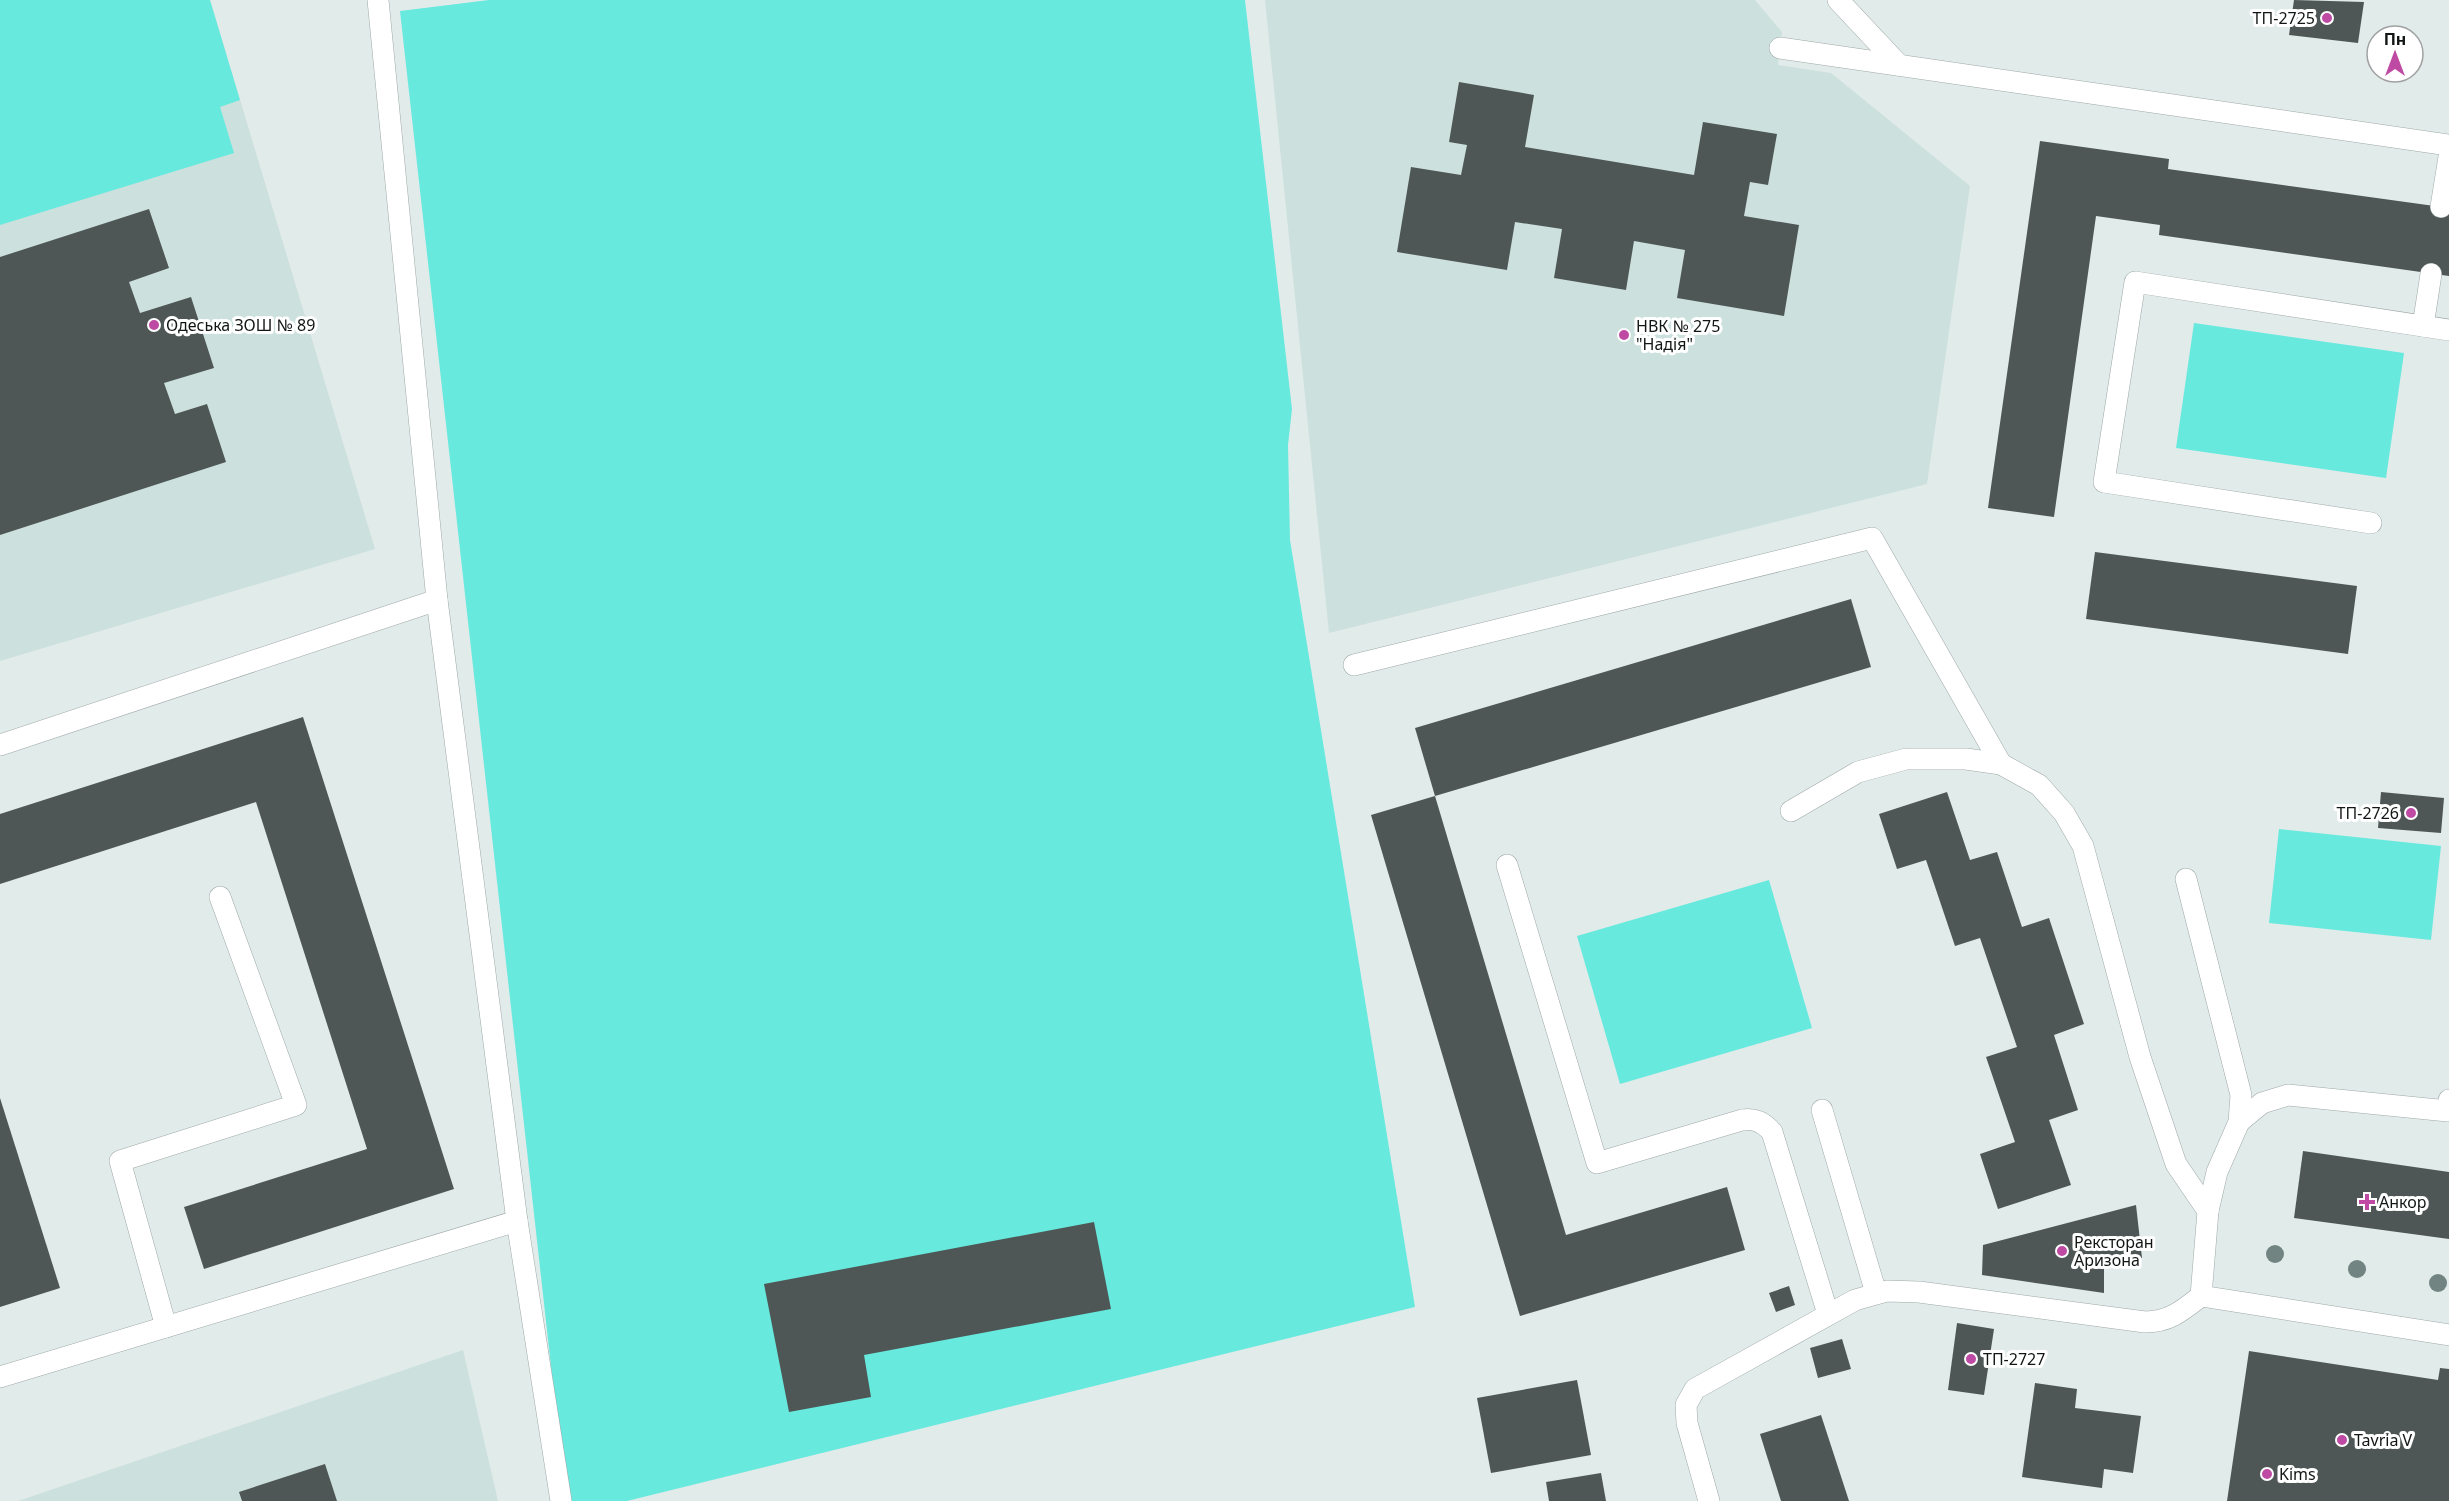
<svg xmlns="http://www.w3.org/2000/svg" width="2449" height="1501" viewBox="0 0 2449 1501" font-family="'Noto Sans',sans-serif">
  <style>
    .built { fill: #cce0dd }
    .green { fill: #68e9de }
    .building { fill: #4e5755 }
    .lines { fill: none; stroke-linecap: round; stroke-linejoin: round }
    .service-casing { stroke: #9fa9a8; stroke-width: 22 }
    .service { stroke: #fff; stroke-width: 21 }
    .tree { fill: #718482 }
    .poi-dot { fill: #be4aa3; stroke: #fff; stroke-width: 2 }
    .labels { text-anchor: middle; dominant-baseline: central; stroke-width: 6; stroke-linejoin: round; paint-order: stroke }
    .poi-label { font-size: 16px; fill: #111514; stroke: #fff; text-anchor: start }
  </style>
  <rect width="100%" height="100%" fill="#e1ebea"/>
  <g class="built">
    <polygon points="0,0 210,0 375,549 0,661"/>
    <polygon points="1265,0 1755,0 1782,32 1778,65 1831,73 1970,186 1927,484 1329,633"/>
    <polygon points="463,1350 498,1501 18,1501"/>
  </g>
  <g class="green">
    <polygon points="0,0 210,0 240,100 220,107 234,153 0,225"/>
    <polygon points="489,0 1245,0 1292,409 1288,445 1290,540 1415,1307 627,1501 566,1501 400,11"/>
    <polygon points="2194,323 2404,353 2386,478 2176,448"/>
    <polygon points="2279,829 2441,846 2431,940 2269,923"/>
    <polygon points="1769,880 1812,1028 1620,1084 1577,936"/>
  </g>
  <g class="building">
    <polygon points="2294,0 2364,2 2358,43 2289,35"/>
    <polygon points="1459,82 1534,95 1525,147 1694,175 1703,122 1777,134 1768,185 1750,182 1744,216 1799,225 1784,316 1677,298 1685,250 1634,241 1626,290 1554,278 1562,229 1515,222 1507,270 1397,252 1411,167 1461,175 1467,145 1449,142"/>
    <polygon points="2040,141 2169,159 2168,169 2449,208 2449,276 2159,235 2160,225 2096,216 2054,517 1988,508"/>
    <polygon points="149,209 169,268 129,282 140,313 191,297 214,368 164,383 175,414 207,404 226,462 0,535 0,257"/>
    <polygon points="2095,552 2357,586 2348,654 2086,619"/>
    <polygon points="1851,599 1871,667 1435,796 1415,728"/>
    <polygon points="303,717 454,1189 204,1269 184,1207 367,1149 256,802 0,884 0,814"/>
    <polygon points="1947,792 1970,860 1997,852 2022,927 2049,918 2084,1024 2054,1035 2078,1110 2049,1120 2071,1185 1998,1209 1980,1154 2015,1142 1986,1057 2017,1047 1980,938 1955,946 1926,860 1897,869 1879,814"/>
    <polygon points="2381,792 2444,798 2441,833 2378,828"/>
    <polygon points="1435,796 1566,1235 1727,1187 1745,1250 1520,1316 1371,815"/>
    <polygon points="0,1098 60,1288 0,1307"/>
    <polygon points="2303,1151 2449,1172 2449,1239 2294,1218"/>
    <polygon points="2136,1205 2142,1258 2104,1258 2104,1293 1982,1275 1983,1245"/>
    <polygon points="1094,1222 1111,1309 864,1355 871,1397 789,1412 764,1284"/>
    <polygon points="1789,1286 1795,1305 1776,1312 1769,1293"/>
    <polygon points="1957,1323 1994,1329 1984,1395 1948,1390"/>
    <polygon points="1842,1339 1851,1369 1818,1378 1810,1348"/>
    <polygon points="2249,1351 2438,1380 2440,1368 2449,1369 2449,1501 2227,1501"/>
    <polygon points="1577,1380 1591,1455 1491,1473 1477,1398"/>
    <polygon points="2035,1383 2077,1389 2075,1408 2141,1416 2133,1473 2104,1469 2102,1488 2022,1477"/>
    <polygon points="1821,1415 1849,1501 1781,1501 1760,1434"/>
    <polygon points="325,1464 337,1501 242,1501 239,1492"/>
    <polygon points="1601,1473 1606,1501 1549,1501 1546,1482"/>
  </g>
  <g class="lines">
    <defs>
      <g id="service">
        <polyline points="1838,0 1899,65"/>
        <polyline points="1780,48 2449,145"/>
        <polyline points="2441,207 2449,157"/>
        <polyline points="2423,326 2431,274"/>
        <polyline points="2371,523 2104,482 2135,282 2449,330"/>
        <polyline points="437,600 517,1221 561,1501"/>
        <polyline points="1354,665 1872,538 2001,764"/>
        <polyline points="0,745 437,600 378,0"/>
        <polyline points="1791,811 1858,772 1906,759 1966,759 2001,764 2039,785 2064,813 2083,846 2140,1057 2176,1164 2208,1211"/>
        <path d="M1507 865 1597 1163 1742 1120C1755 1118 1763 1122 1772 1132L1828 1314"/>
        <polyline points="2186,879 2241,1095 2239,1122 2217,1172 2208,1211 2201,1296"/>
        <polyline points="1822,1110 1876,1293"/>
        <polyline points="2239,1122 2262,1103 2288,1095 2448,1111 2449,1100"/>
        <polyline points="166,1327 120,1161 296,1105 220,897"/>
        <polyline points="0,1377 517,1221"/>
        <path d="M1709 1501 1687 1423 1686 1405 1695 1389 1855 1300 1887 1291 1919 1292 2145 1322C2169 1322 2182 1311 2201 1296L2449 1335"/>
      </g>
    </defs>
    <use href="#service" class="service-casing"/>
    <use href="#service" class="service"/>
  </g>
  <g class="tree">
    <circle cx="2275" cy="1254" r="9"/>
    <circle cx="2357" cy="1269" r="9"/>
    <circle cx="2438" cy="1283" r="9"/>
  </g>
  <g class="poi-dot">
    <circle cx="2327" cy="18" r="6"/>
    <circle cx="154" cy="325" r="6"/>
    <circle cx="1624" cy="335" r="6"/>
    <circle cx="2411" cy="813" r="6"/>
    <path d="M2364 1193h6v6h6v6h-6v6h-6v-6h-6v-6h6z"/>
    <circle cx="2062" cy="1251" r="6"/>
    <circle cx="1971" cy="1359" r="6"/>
    <circle cx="2342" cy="1440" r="6"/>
    <circle cx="2267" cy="1474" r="6"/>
  </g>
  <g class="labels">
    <g class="poi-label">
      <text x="2315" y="18" text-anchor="end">ТП-2725</text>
      <text x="166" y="325">Одеська ЗОШ № 89</text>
      <text x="1636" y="326">НВК № 275<tspan x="1636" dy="18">"Надія"</tspan></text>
      <text x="2399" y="813" text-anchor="end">ТП-2726</text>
      <text x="2379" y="1202">Анкор</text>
      <text x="2074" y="1242">Рексторан<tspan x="2074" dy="18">Аризона</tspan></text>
      <text x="1983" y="1359">ТП-2727</text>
      <text x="2354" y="1440">Tavria V</text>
      <text x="2279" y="1474">Kims</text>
    </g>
  </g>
  <g transform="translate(2395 54)"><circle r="28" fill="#ffffff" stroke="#a0a1a1" stroke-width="1.5"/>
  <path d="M0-4.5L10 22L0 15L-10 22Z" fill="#be4aa3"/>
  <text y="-9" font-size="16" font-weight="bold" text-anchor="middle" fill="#111514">Пн</text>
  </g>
</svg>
